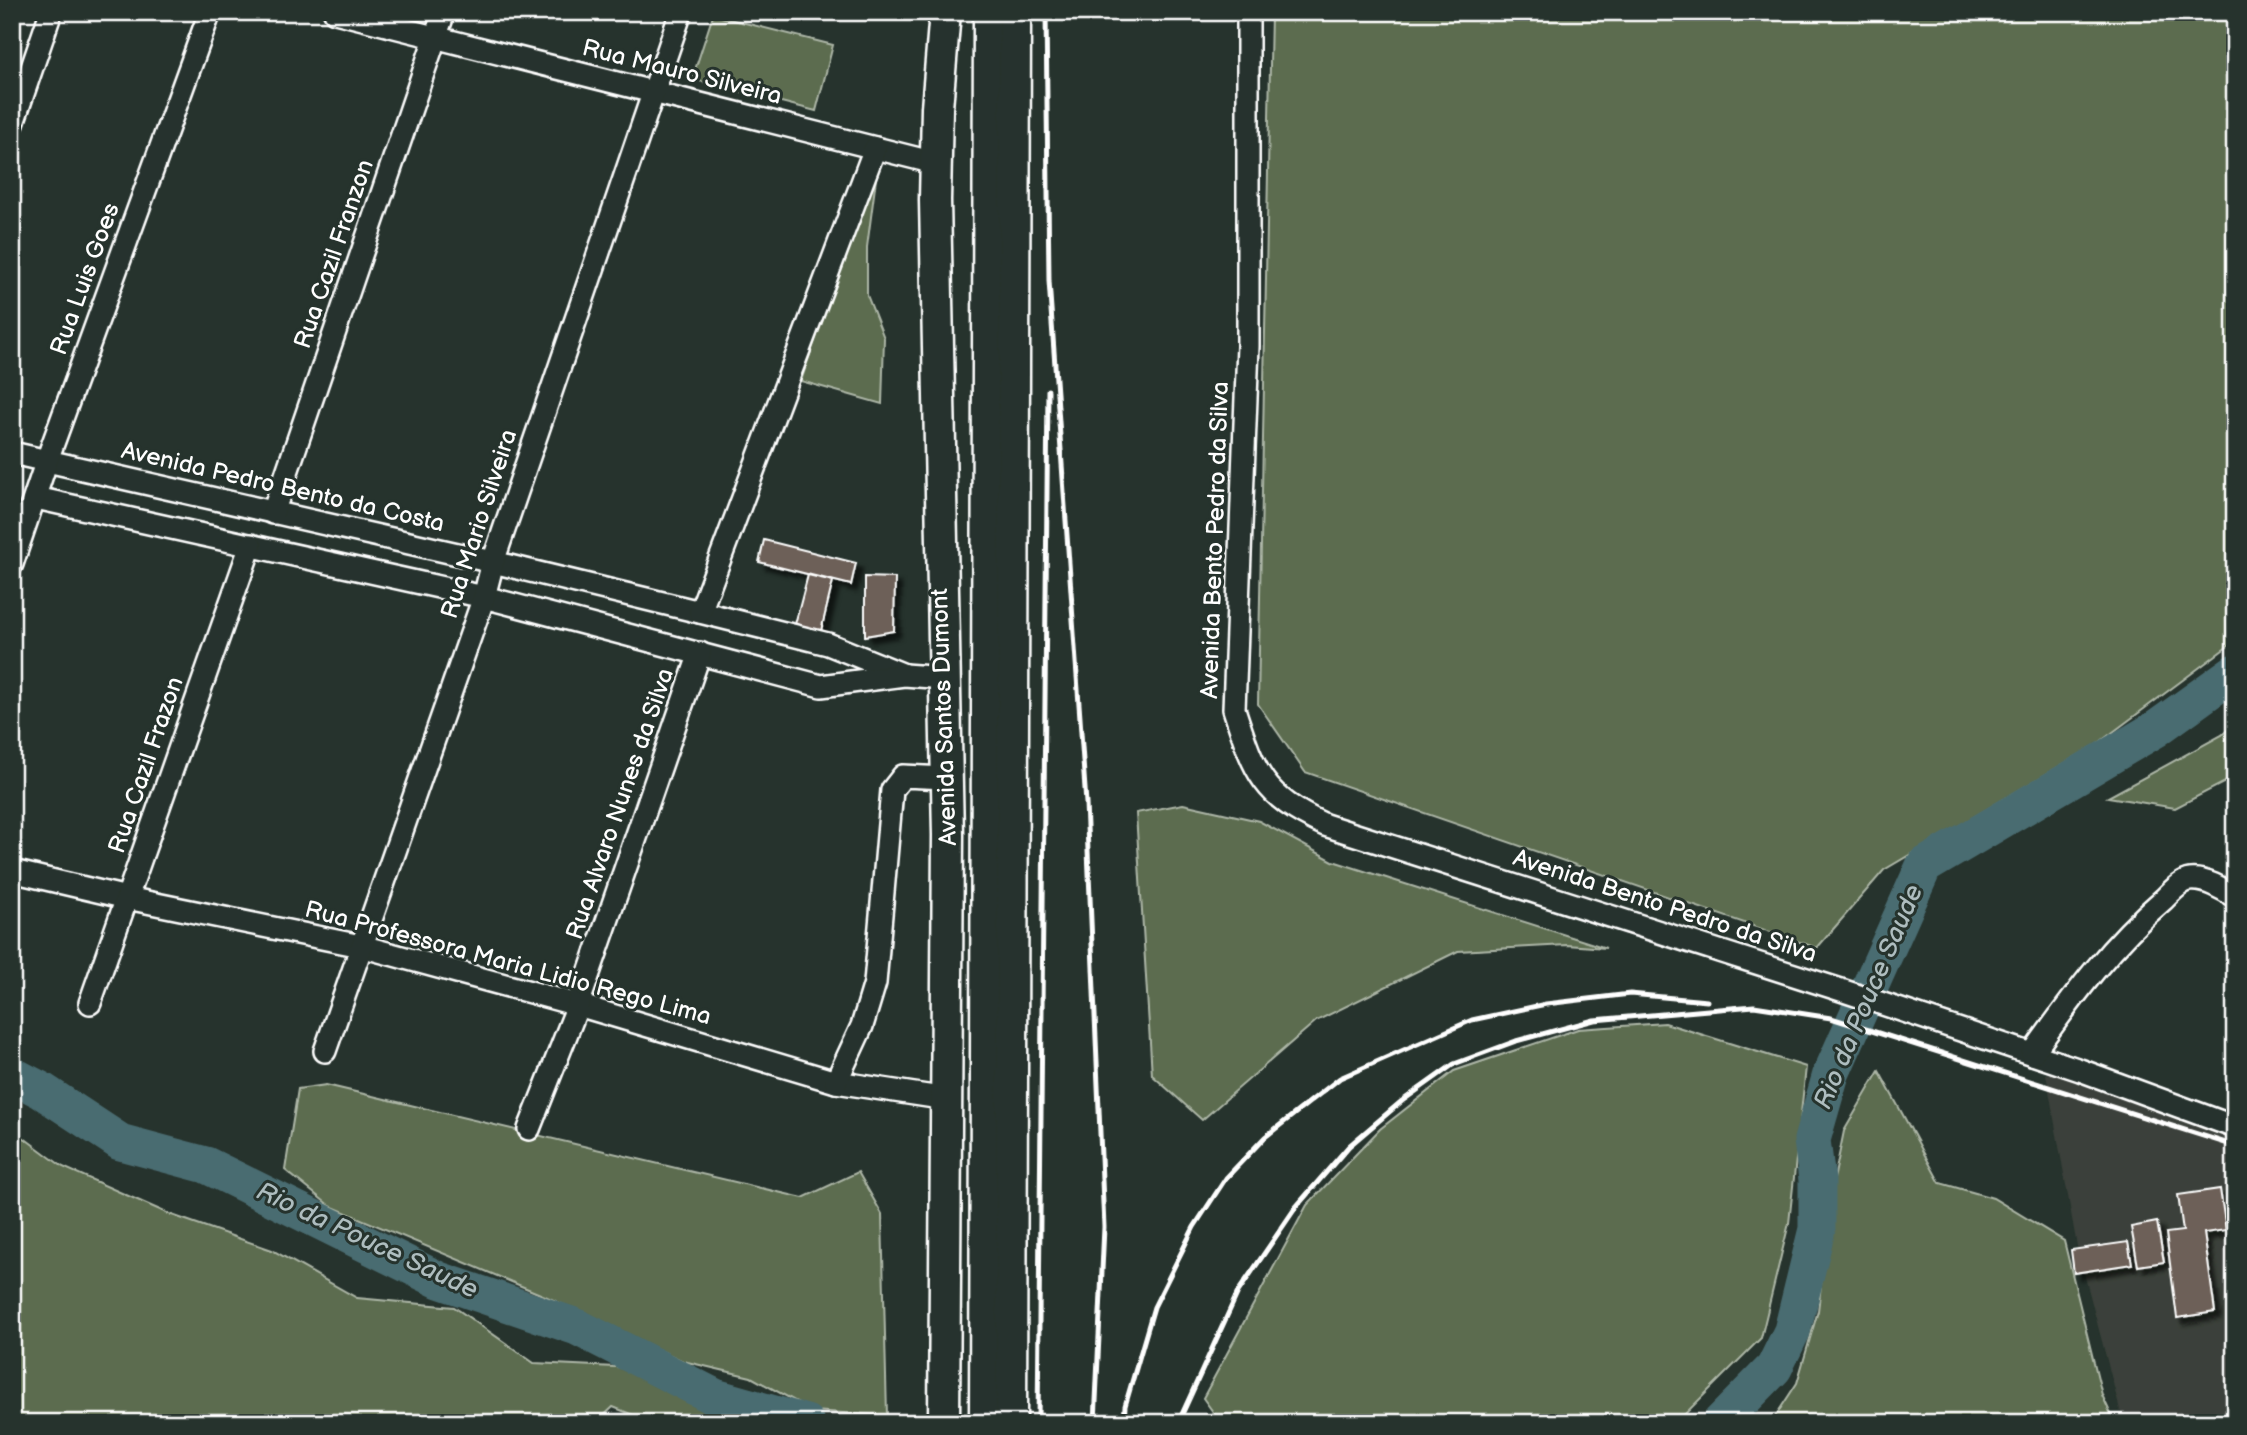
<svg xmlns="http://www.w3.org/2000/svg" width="2247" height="1435" viewBox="0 0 2247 1435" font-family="'Balsamiq Sans',sans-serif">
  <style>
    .built { fill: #3b413a }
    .green { fill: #5b6c4f; stroke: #adb6a7; stroke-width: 2 }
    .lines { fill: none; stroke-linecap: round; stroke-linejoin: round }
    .river { stroke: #4a6c71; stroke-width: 37 }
    .building { fill: #6d6158; stroke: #fff; stroke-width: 2; filter: url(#shadow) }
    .minor-casing { stroke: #fff; stroke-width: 26 }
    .secondary-casing { stroke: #fff; stroke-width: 35 }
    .minor { stroke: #26332d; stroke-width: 21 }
    .secondary { stroke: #26332d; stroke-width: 30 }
    .rail { stroke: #fff; stroke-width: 5 }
    .labels { text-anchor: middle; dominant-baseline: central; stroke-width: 6; stroke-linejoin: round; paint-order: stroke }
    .street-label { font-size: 24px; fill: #fff; stroke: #26332d }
    .water-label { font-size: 26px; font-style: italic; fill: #aebdbf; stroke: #26332d }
  </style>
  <defs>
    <filter id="shadow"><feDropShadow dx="6" dy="6" stdDeviation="2" flood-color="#0009"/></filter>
  </defs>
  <rect width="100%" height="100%" fill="#26332d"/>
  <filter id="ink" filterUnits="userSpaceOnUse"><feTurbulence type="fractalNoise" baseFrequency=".0143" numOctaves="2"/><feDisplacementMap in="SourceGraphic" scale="14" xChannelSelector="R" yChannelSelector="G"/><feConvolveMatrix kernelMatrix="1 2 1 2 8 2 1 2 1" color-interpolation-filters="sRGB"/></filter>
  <g filter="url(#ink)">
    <polygon class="built" points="2077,1069 2235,1131 2235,1423 2127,1423 2120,1410 2077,1246 2046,1074"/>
    <g class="green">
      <polygon points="1271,12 2235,12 2235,641 2097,744 1884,870 1817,948 1305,772 1258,704"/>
      <polygon points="713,15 833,45 816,111 692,79"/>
      <polygon points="870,179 876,179 867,247 867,295 884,338 882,404 801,381"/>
      <polygon points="2235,723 2235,777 2175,808 2108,797 2222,735"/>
      <polygon points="1183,804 1259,821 1333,861 1606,948 1567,945 1458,951 1316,1021 1202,1120 1152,1075 1136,813"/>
      <polygon points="1665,1023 1806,1067 1789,1223 1761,1338 1676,1423 1221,1423 1203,1398 1307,1205 1380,1129 1454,1071 1578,1029"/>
      <polygon points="1879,1071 1940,1183 1993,1198 2064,1241 2102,1395 2115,1423 1771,1423 1797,1383 1818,1311 1832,1189 1844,1131"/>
      <polygon points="326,1085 803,1198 858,1172 882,1214 887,1416 813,1411 751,1377 683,1361 545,1296 330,1206 285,1170 298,1089"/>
      <polygon points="12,1129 63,1167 169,1214 272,1250 357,1298 454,1307 534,1363 656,1369 775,1423 653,1423 613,1407 596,1423 12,1423"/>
    </g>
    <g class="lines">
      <g class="river">
        <polyline points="12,1075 41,1090 120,1142 206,1165 439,1280 577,1327 715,1397 806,1423"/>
        <polyline points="1720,1423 1774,1368 1792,1331 1817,1229 1817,1180 1812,1140 1831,1074 1924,866 2156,729 2235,672"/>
      </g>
    </g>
    <g class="building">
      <polygon points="764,540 856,563 851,585 759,562"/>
      <polygon points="808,575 833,581 820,635 794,628"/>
      <polygon points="865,577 895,578 894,631 865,636"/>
      <polygon points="2220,1189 2226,1230 2204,1233 2215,1312 2177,1318 2166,1233 2183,1231 2178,1195"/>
      <polygon points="2157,1222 2164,1262 2138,1266 2131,1227"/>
      <polygon points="2128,1242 2132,1264 2074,1273 2071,1250"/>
    </g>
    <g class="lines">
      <defs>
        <g id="minor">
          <polyline points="335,12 935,163"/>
          <path d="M1248 12V346L1234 709C1255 773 1261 795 1325 825L1841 990 2080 1070 2235 1127"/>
          <polyline points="12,126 51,12"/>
          <polyline points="12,453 493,562 700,612 828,644 902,674"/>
          <polyline points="36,498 484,597 821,686 904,675 946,678"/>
          <polyline points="273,513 444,12"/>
          <polyline points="12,564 47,460 210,12"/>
          <polyline points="700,612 875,148"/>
          <polyline points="12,871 127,898 361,946 578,1005 836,1082 947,1099"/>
          <polyline points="90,1003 251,545"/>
          <polyline points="325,1051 484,597 493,562 681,12"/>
          <path d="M2032 1054C2073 997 2110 945 2164 899 2171 892 2181 881 2190 880 2204 878 2224 889 2235 897"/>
          <polyline points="836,1082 862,1026 875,983 892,790 903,776 946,778"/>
          <polyline points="529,1129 578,1005 700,653"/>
        </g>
        <g id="secondary">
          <polyline points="944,1423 948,835 935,200 937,108 945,12"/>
          <polyline points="985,1423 989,12"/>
          <polyline points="1011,1423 1015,12"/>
        </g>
      </defs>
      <use href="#minor" class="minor-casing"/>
      <use href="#secondary" class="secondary-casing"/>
      <use href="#minor" class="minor"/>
      <use href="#secondary" class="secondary"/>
      <g class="rail">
        <polyline points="1046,12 1049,281 1086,803 1104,1227 1095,1423"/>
        <polyline points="1038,1423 1048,390"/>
        <polyline points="1124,1423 1125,1406 1154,1307 1194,1227 1226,1178 1265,1137 1340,1078 1472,1020 1546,1004 1630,994 1707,1001"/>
        <polyline points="1178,1423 1238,1292 1296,1207 1349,1146 1402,1101 1454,1064 1516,1041 1594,1020 1754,1006 1831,1018 2235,1146"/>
      </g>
    </g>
  </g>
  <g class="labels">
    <g class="street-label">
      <text transform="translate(682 72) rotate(14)">Rua Mauro Silveira</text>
      <text transform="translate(334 254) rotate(-71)">Rua Cazil Franzon</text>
      <text transform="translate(85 279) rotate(-70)">Rua Luis Goes</text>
      <text transform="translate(283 487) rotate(13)">Avenida Pedro Bento da Costa</text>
      <text transform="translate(479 524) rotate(-72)">Rua Mario Silveira</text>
      <text transform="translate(1215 540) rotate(-88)">Avenida Bento Pedro da Silva</text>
      <text transform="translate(944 717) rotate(-92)">Avenida Santos Dumont</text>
      <text transform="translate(146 765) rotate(-71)">Rua Cazil Frazon</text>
      <text transform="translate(620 804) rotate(-71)">Rua Alvaro Nunes da Silva</text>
      <text transform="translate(1665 906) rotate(18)">Avenida Bento Pedro da Silva</text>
      <text transform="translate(508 963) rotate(15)">Rua Professora Maria Lidio Rego Lima</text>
    </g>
    <g class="water-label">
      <text transform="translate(1869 997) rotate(-67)">Rio da Pouce Saude</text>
      <text transform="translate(367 1241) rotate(25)">Rio da Pouce Saude</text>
    </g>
  </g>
  <rect width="2247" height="1435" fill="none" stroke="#26332d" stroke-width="42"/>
  <rect x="21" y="21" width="2205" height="1393" fill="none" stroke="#fff" stroke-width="2.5" filter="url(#ink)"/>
</svg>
